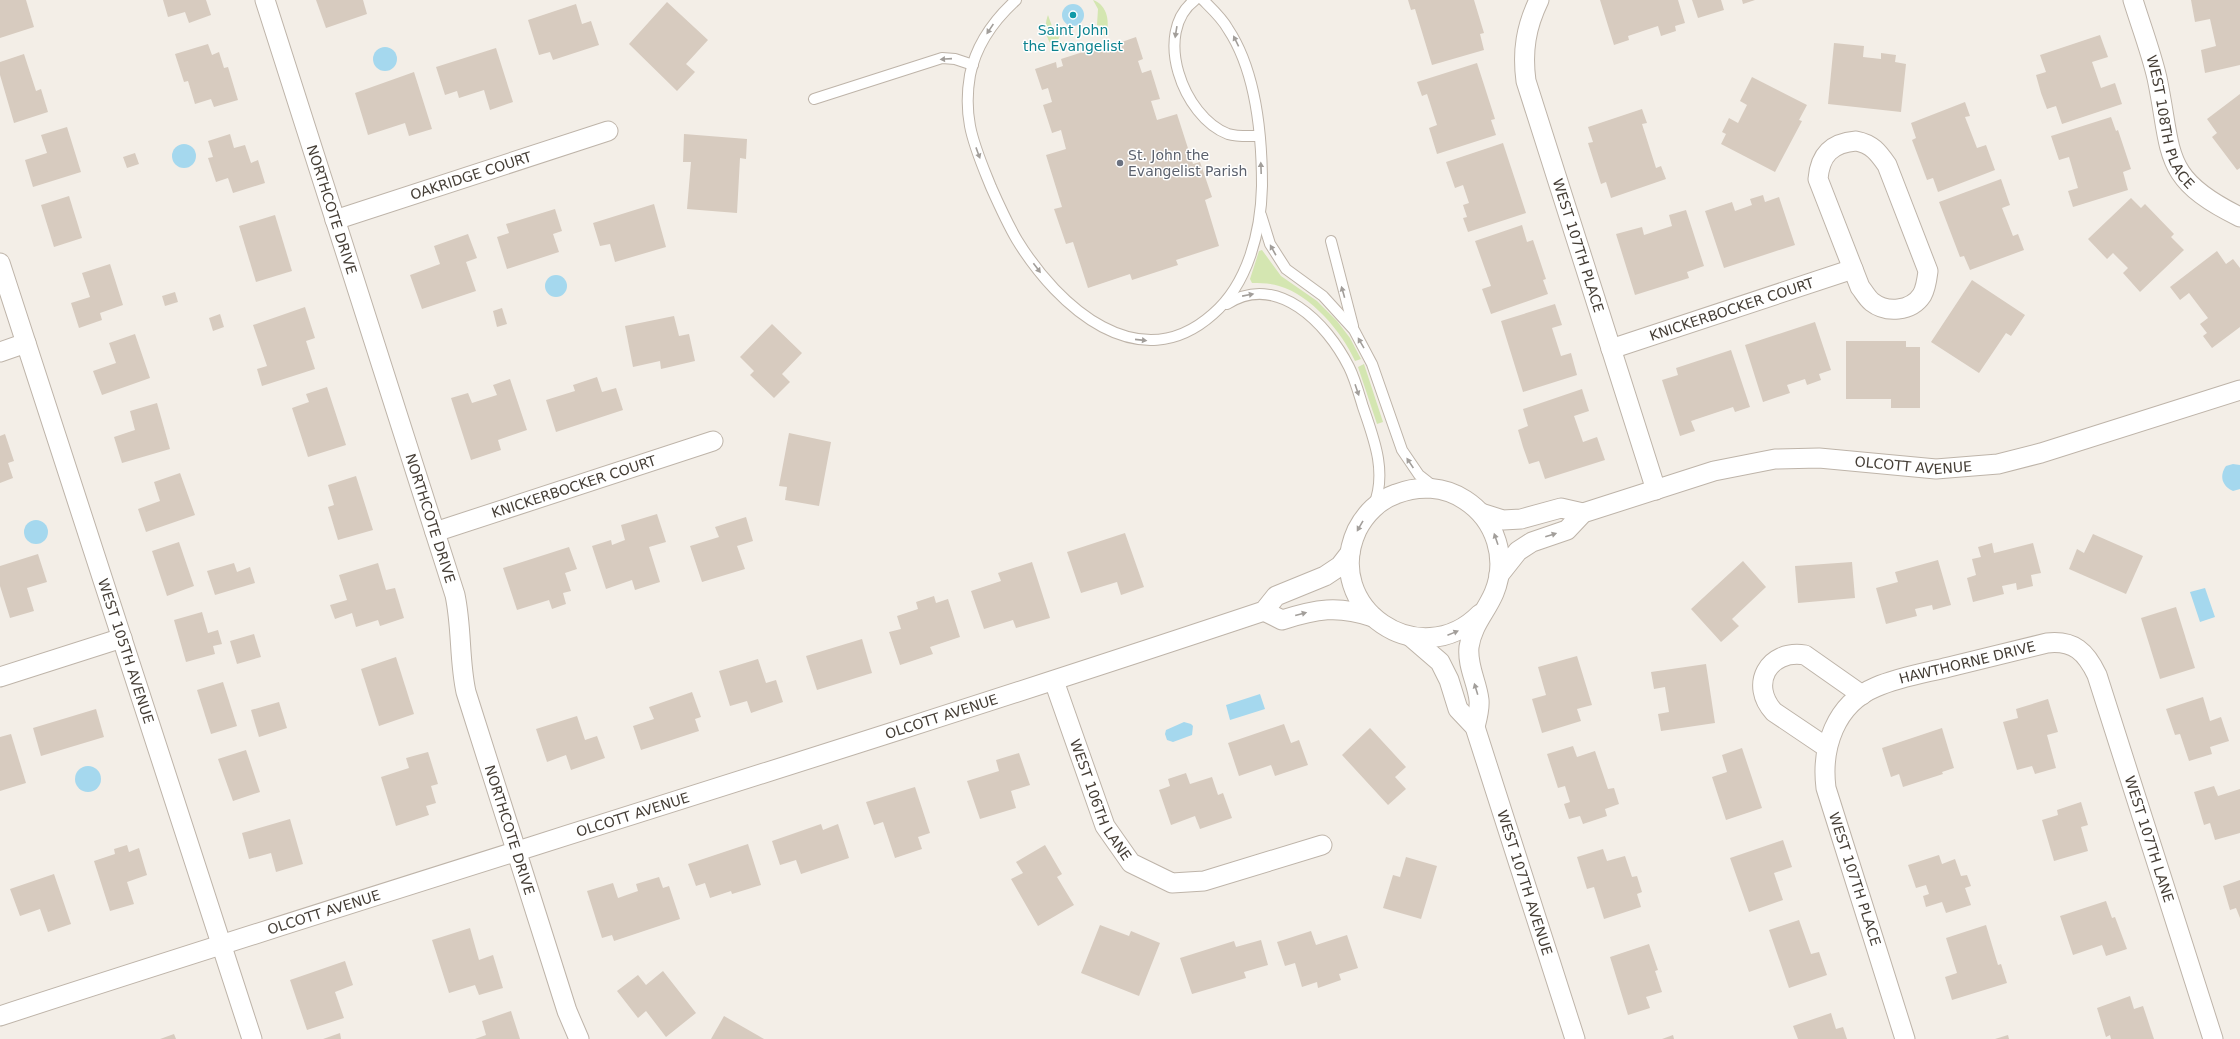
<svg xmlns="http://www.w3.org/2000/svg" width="2240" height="1039" viewBox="0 0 2240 1039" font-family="'DejaVu Sans',sans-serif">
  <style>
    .green { fill: #d4e6b1 }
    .water { fill: #a5d8ee }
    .building { fill: #d7cbbf }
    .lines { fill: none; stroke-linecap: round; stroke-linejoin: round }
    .service-casing { stroke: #beb4a9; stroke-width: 12 }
    .minor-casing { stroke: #beb4a9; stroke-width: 21 }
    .service { stroke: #fff; stroke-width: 10 }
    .minor { stroke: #fff; stroke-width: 19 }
    .oneway { fill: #a29e9a }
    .culture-dot { fill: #0f9aa8; stroke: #fff; stroke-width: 1.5 }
    .worship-dot { fill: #6b7280; stroke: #fff; stroke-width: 1.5 }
    .labels { text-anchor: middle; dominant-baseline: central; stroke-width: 3; stroke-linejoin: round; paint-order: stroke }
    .culture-label { font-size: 14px; fill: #0d838f; stroke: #fff }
    .street-label { font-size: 14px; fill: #453e36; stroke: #fff }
    .worship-label { font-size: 14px; fill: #5b616d; stroke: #fff; text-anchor: start }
  </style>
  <rect width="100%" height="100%" fill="#f3eee7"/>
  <g class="green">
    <path d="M1093 0C1108 5 1110 23 1106 36L1098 32 1101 26 1097 25 1098 9Z"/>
    <path d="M1048 15 1053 29 1060 36 1058 40 1064 43 1060 51C1046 45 1043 28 1048 15Z"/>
    <path d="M1262 250 1281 276 1317 301 1337 321 1350 338 1361 359 1355 361C1342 332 1311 295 1279 286 1270 283 1261 283 1252 283L1250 279 1259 251Z"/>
    <polygon points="1364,364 1383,422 1377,424 1358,367"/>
  </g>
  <g class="water">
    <circle cx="1073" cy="15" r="11"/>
    <circle cx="385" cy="59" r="12"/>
    <circle cx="184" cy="156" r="12"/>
    <circle cx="556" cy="286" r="11"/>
    <path d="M2233 464 2240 465V489L2233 491C2222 486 2219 476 2226 466Z"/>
    <circle cx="36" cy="532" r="12"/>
    <polygon points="2205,588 2215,617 2200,622 2190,592"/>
    <polygon points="1260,694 1265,709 1230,720 1226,705"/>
    <polygon points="1184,722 1191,724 1193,726 1192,735 1173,742 1167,740 1165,734 1166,730"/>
    <circle cx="88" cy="779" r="13"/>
  </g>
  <g class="building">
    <polygon points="0,0 26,0 34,27 0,38"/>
    <polygon points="163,0 206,0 211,15 189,23 185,12 168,17"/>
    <polygon points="316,0 363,0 367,14 326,28"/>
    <polygon points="1408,0 1474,0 1484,33 1480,34 1484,50 1432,65 1415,9 1411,10"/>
    <polygon points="1600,0 1678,0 1685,23 1675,26 1676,31 1661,36 1658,26 1628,36 1629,40 1614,45"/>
    <polygon points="1692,0 1721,0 1724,10 1698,18"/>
    <polygon points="1742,0 1755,0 1743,4"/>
    <polygon points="2191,0 2240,0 2240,65 2205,73 2201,50 2216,46 2210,19 2195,22"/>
    <polygon points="667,2 708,40 686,64 695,72 677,91 629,44"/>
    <polygon points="576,4 582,24 591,21 599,45 553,60 550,52 539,55 528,20"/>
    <polygon points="2100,35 2108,57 2092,62 2101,88 2115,83 2122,104 2062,124 2056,106 2047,109 2041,93 2036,75 2046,72 2040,55"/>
    <polygon points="1136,37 1143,59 1138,61 1142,73 1151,70 1160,99 1151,101 1157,120 1177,114 1193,164 1200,162 1212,197 1205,200 1219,246 1176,260 1178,265 1132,280 1130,274 1088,288 1073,242 1066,244 1054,209 1062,207 1046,155 1066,149 1061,130 1052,133 1043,105 1052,102 1048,88 1042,90 1035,69 1056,62 1057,68 1063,66 1061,59 1108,44 1110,52 1118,49 1116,44"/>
    <polygon points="1834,43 1864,46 1863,57 1881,59 1881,53 1896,55 1895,62 1906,64 1901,112 1828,104"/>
    <polygon points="208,44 212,55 219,52 224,68 228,67 238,100 214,107 211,99 195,104 188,81 184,82 175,54"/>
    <polygon points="496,48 513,102 490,110 484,90 459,98 457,91 445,95 436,67"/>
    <polygon points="24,54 36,91 41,89 48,112 14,123 0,75 0,62"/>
    <polygon points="1477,63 1495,119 1491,120 1496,135 1437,154 1429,128 1437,125 1427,94 1422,96 1417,82"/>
    <polygon points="414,72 432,129 409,136 405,123 368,135 355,93"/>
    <polygon points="1752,77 1807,105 1799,120 1802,121 1775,172 1721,144 1726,134 1722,132 1729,118 1738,123 1747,105 1740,101"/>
    <polygon points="2240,94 2240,168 2237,170 2212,137 2217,133 2207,119"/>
    <polygon points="1965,102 1970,116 1965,117 1977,148 1986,145 1995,170 1938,192 1933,178 1927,180 1912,140 1916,138 1911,123"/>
    <polygon points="1642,109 1647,123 1642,124 1656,168 1661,166 1666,179 1611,198 1606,182 1601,184 1588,143 1593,142 1588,127"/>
    <polygon points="2111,117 2116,131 2118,130 2131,169 2123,172 2128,190 2073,207 2068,191 2078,188 2069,157 2059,160 2051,136"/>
    <polygon points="67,127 81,172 33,187 25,160 47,153 41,135"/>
    <polygon points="230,134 234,148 245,145 251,163 258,160 265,183 233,193 228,178 216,182 208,158 213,157 208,141"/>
    <polygon points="684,134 747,139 746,159 740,158 737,213 687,209 691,162 683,162"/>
    <polygon points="1503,143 1526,213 1468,232 1463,218 1467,217 1463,205 1469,203 1463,185 1455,188 1446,162"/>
    <polygon points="135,153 139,164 127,168 123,157"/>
    <polygon points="2001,179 2010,205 2002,208 2013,236 2018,234 2024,250 1970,270 1964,256 1960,257 1939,202"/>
    <polygon points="1763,195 1765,202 1779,197 1795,245 1724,268 1705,211 1732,202 1735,211 1752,205 1750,199"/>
    <polygon points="69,196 82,238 54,247 41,205"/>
    <polygon points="2131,198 2141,208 2145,204 2174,234 2171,237 2184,250 2140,292 2123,273 2128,268 2113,253 2107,259 2088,239"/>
    <polygon points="654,204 666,247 615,262 610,244 600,246 593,223"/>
    <polygon points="555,209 562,231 553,234 559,252 507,269 497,237 509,233 506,224"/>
    <polygon points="1686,210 1704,266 1687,272 1689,278 1635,295 1616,234 1642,227 1644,235 1672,226 1669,215"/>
    <polygon points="275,215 292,271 256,282 239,226"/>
    <polygon points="1522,225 1527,242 1533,240 1546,279 1543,280 1548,294 1491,314 1482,289 1491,286 1475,241"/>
    <polygon points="468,234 477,258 466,262 476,291 422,309 410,275 440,264 434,246"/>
    <polygon points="2217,251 2226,264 2233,259 2240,268 2240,327 2212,348 2203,336 2207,333 2200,324 2208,318 2189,293 2180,300 2170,287"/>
    <polygon points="110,264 123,305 100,313 102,320 79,328 71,303 90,297 82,273"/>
    <polygon points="1972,280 2025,315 2011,336 2006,333 1979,373 1931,342"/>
    <polygon points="175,292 178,302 165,306 162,296"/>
    <polygon points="1555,304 1562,325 1552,328 1561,356 1571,353 1577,375 1523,392 1501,321"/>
    <polygon points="305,307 315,338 306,341 315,369 262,386 257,369 267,366 253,325"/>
    <polygon points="502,308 507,324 497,327 493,311"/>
    <polygon points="220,314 224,327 213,331 209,318"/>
    <polygon points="674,316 679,336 689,334 695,361 661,369 660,361 633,367 625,326"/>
    <polygon points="1815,322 1831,370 1819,374 1821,380 1807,385 1805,379 1787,385 1790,393 1763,402 1745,345"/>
    <polygon points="772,324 802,353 782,374 790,382 774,398 750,375 754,371 740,357"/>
    <polygon points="135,334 150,378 102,395 93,371 116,363 109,343"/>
    <polygon points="1846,341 1906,341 1906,347 1920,347 1920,408 1891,408 1891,399 1846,399"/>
    <polygon points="1731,350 1750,407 1735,412 1733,407 1691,421 1695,431 1680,436 1662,380 1678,375 1676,368"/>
    <polygon points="597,377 602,392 616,388 623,410 556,432 546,400 575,391 573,385"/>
    <polygon points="510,379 527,430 498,440 501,450 471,460 451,398 468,393 472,403 497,395 493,385"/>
    <polygon points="327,387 346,445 308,457 292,408 309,402 306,394"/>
    <polygon points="1582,389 1589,411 1574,416 1583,442 1597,437 1605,460 1545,479 1539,461 1529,464 1523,447 1518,430 1528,426 1523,409"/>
    <polygon points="157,403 170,449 122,463 114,437 135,430 130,411"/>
    <polygon points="789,433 831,442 819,506 785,500 787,487 779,486"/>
    <polygon points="5,434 14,461 8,463 13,478 0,483 0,436"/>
    <polygon points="180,473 195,515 146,532 138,509 160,501 154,482"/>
    <polygon points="356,476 373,530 338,540 328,507 334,505 328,485"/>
    <polygon points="657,514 666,542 649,547 660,582 635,590 632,580 606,589 592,546 611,540 612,545 625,540 621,525"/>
    <polygon points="746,517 753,541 737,546 745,569 702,582 690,546 719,537 715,527"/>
    <polygon points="1125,533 1144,587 1121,595 1117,582 1081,593 1067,552"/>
    <polygon points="2093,534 2143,556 2126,594 2069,569 2077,549 2084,553"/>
    <polygon points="179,542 194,586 167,596 152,551"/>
    <polygon points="1992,543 1994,553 2033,543 2041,573 2031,575 2033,586 2017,590 2016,583 2002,586 2004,594 1973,602 1967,578 1976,575 1972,559 1981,557 1978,547"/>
    <polygon points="569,547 577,569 565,573 571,591 563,593 566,604 552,609 549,600 517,610 503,568"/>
    <polygon points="38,554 47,582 27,588 34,611 10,618 0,586 0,566"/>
    <polygon points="1938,560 1951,605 1933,610 1932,605 1915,609 1917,616 1886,624 1876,588 1898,582 1895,572"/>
    <polygon points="1743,561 1766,587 1732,619 1739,626 1721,642 1691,609"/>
    <polygon points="1032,562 1050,618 1016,628 1013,620 984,629 971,591 1001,581 998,573"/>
    <polygon points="1852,562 1855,598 1798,603 1795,566"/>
    <polygon points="234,563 237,572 250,567 255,583 215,595 207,571"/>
    <polygon points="378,563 386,590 395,588 404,618 380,626 378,620 356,627 352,613 335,619 330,605 347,600 339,575"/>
    <polygon points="934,596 936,603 948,599 960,637 930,647 933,654 900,665 889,632 901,629 897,616 918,609 916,602"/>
    <polygon points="2176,607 2195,668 2160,679 2141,618"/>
    <polygon points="202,612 208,633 218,630 222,644 213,646 215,654 186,662 174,620"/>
    <polygon points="254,634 261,657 237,664 230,641"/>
    <polygon points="862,639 872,673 817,690 806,656"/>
    <polygon points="1577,656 1592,705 1577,709 1581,721 1542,733 1532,699 1546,695 1538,667"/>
    <polygon points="396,657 414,714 379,726 361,669"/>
    <polygon points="758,659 766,683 776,680 783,702 751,713 747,701 730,706 719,671"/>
    <polygon points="1706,664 1715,723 1661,731 1658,714 1669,712 1665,687 1654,689 1651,672"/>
    <polygon points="223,682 237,726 211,734 197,690"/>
    <polygon points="692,692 701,717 695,719 699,731 641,750 633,726 654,719 649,707"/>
    <polygon points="2203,697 2210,721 2221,717 2229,741 2210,747 2212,754 2189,761 2180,734 2175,735 2166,709"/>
    <polygon points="2048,699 2058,732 2047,735 2056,768 2035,774 2032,766 2017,770 2003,722 2018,718 2016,709"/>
    <polygon points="279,702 287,728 259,737 251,710"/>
    <polygon points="96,709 104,737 41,756 33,728"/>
    <polygon points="577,716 585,740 597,736 605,758 571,770 566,755 547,762 536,729"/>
    <polygon points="1284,724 1291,743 1299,740 1308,765 1275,776 1271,765 1239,776 1228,743"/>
    <polygon points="1370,728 1406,767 1395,777 1406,789 1388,805 1342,755"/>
    <polygon points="1942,728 1954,768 1942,772 1943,774 1903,787 1899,774 1891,777 1882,748"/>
    <polygon points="11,734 26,783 0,791 0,737"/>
    <polygon points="1573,746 1577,757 1595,751 1608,789 1614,788 1619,804 1605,809 1607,816 1583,824 1580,816 1569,819 1564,804 1570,802 1565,786 1558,788 1547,754"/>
    <polygon points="1742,748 1762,808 1726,820 1712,777 1727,772 1722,755"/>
    <polygon points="246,750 260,792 233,801 218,759"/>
    <polygon points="428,752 438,784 431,786 436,803 426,806 429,815 396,826 381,777 409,768 406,758"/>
    <polygon points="1019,753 1030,785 1011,791 1016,808 980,819 967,781 999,771 996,760"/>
    <polygon points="1186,773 1190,784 1212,777 1218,795 1223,793 1232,818 1200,829 1195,816 1171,825 1159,790 1170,786 1168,779"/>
    <polygon points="2214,786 2218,796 2240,789 2240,833 2215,840 2210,823 2204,825 2194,792"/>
    <polygon points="915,787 930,833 918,837 922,849 895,858 883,822 874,825 866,802"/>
    <polygon points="2081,802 2088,825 2081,827 2088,851 2054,861 2042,820 2058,815 2057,810"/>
    <polygon points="290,819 303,864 276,872 271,853 249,859 242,833"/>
    <polygon points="821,824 823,830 838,824 849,858 801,874 796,860 780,865 772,841"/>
    <polygon points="1783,840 1792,867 1774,873 1783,900 1749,912 1730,858"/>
    <polygon points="748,844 761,885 732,894 731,891 710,898 705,883 696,886 688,864"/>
    <polygon points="127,845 129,852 139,848 147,875 127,882 134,904 110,911 94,861 115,854 114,849"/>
    <polygon points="1045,845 1062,874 1057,877 1074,905 1038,926 1011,879 1023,873 1016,862"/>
    <polygon points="1603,849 1607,861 1625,856 1632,877 1637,876 1642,892 1637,894 1641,907 1604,919 1594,887 1587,889 1577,857"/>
    <polygon points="1939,855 1942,864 1955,859 1961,876 1967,875 1971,886 1965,888 1971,905 1946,913 1942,902 1926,907 1923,896 1929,894 1926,885 1916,888 1908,865"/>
    <polygon points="1406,857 1437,866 1421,919 1383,908 1393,875 1400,877"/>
    <polygon points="54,874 71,924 48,932 40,909 20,916 10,889"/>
    <polygon points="659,877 663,888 669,886 680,919 614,941 612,935 602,938 587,891 613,883 618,898 638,891 636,884"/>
    <polygon points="2240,880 2240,918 2236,908 2230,910 2223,886"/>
    <polygon points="2106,901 2112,918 2115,917 2127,949 2106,956 2102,945 2073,955 2060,916"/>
    <polygon points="1799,920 1811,954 1819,952 1827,975 1789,988 1769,930"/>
    <polygon points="1100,925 1129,936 1131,931 1160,943 1139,996 1081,973"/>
    <polygon points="1986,925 1998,965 2001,964 2007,983 1952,1000 1945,977 1957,973 1946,938"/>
    <polygon points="470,928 479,960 493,955 503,988 479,995 475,985 449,993 432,940"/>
    <polygon points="1311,931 1316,945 1347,935 1358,968 1339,974 1341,980 1318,988 1317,982 1302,987 1295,963 1285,966 1277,942"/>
    <polygon points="1261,940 1268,965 1244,972 1246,978 1192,994 1180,958 1234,941 1236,947"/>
    <polygon points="1649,944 1658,970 1655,971 1662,992 1646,997 1650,1008 1628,1015 1610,957"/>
    <polygon points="345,961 353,985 335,992 344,1018 307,1030 290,980"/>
    <polygon points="663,971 696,1013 666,1037 646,1011 638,1018 617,991 638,975 646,985"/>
    <polygon points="2130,996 2134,1009 2143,1006 2154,1039 2111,1039 2110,1035 2106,1037 2097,1008"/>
    <polygon points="511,1011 520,1039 475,1039 486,1035 482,1021"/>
    <polygon points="1831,1013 1836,1029 1843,1027 1847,1039 1798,1039 1793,1026"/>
    <polygon points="724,1016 764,1039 711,1039"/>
    <polygon points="340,1033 341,1039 323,1039"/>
    <polygon points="174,1034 176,1039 160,1039"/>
    <polygon points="1673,1035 1674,1039 1662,1039"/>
    <polygon points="2008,1035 2009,1039 1995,1039"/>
  </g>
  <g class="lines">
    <defs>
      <g id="service">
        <path d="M1016 0C994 20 976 45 970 75 967 92 967 110 970 126 974 147 983 167 991 187 999 205 1007 223 1017 240 1058 307 1139 380 1213 314 1248 284 1261 231 1262 186 1262 136 1256 71 1228 29 1222 18 1212 9 1203 0"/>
        <path d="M1195 0C1152 32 1183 117 1228 134 1238 137 1249 136 1259 136"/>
        <polyline points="814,99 942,58 955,59 973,65"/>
        <polyline points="1261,215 1270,244 1286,269 1323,296 1354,330 1372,364 1402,450 1419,475 1433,486"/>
        <polyline points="1331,241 1353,326"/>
        <path d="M1227 304C1277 272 1327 323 1349 367 1355 379 1359 394 1363 407 1374 439 1387 472 1374 505"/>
      </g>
      <g id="minor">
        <path id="s1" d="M265 0 455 595C462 628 459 660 466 692L567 1011 579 1039"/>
        <path id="s2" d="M1539 0C1526 27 1522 51 1526 81L1656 490"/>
        <path id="s3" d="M2133 0C2141 26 2151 52 2157 78 2173 154 2160 178 2240 217"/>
        <path d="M1856 141C1872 144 1878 152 1887 165L1928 271C1927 279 1926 288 1922 295 1911 312 1886 313 1872 302 1867 298 1864 292 1860 287L1818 179C1820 155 1831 143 1856 141Z"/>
        <path id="s4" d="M335 220 608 131"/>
        <path id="s5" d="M0 263 252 1039"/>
        <path id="s6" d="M1611 349 1853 269"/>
        <polyline points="0,352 26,343"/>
        <polyline points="1481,513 1503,520 1521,519 1561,508 1583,513"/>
        <path id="s7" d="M435 532 713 441"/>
        <path id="s8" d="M1499 575 1518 551 1532 542 1567 530 1583 513 1714 471 1775 459 1819 458 1936 469 1998 464 2041 453 2240 390"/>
        <path d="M1264 611 1282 620C1316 609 1338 605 1373 617"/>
        <path id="s9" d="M1411 637 1440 662 1449 680 1458 709 1475 727 1575 1039"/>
        <polyline points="0,677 122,638"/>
        <path id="s10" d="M1054 681 1105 826 1131 863 1172 883 1204 881 1322 845"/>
        <path d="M1475 727C1477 719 1480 708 1479 700 1477 682 1467 666 1469 647 1472 625 1486 612 1494 593 1508 559 1496 520 1465 500 1444 486 1419 485 1396 494 1379 500 1365 514 1357 530 1321 608 1420 675 1480 614"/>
        <path d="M1826 747 1774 712C1749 685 1768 649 1805 655L1862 695"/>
        <path id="s11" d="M0 1016C421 879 845 751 1264 611L1276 596 1325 576 1340 566 1350 553"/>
        <path id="s12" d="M1905 1039 1826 788C1821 748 1835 704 1876 687 1899 677 1925 673 1949 667 1982 659 2014 651 2047 643 2074 640 2086 652 2097 675L2213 1039"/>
      </g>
    </defs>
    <use href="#service" class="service-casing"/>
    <use href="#minor" class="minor-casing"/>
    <use href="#service" class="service"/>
    <use href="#minor" class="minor"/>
  </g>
  <defs><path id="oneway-solid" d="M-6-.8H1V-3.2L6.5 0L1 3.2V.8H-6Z"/></defs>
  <g class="oneway">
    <use href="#oneway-solid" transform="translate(990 29) rotate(124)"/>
    <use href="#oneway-solid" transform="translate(1176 32) rotate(99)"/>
    <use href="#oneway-solid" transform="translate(1236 41) rotate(-116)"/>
    <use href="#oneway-solid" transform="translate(946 59) rotate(176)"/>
    <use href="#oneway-solid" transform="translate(978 153) rotate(70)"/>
    <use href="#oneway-solid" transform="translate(1261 168) rotate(-92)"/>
    <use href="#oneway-solid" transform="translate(1273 250) rotate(-119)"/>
    <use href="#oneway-solid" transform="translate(1037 268) rotate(53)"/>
    <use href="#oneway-solid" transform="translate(1343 292) rotate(-106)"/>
    <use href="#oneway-solid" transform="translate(1248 295) rotate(-11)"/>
    <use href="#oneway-solid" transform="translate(1141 340) rotate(6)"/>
    <use href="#oneway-solid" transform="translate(1361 343) rotate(-120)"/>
    <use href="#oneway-solid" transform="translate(1357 390) rotate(71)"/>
    <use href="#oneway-solid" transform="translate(1410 463) rotate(-124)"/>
    <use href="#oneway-solid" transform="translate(1360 526) rotate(120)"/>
    <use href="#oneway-solid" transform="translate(1551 535) rotate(-17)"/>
    <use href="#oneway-solid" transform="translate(1496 539) rotate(-109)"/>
    <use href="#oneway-solid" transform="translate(1301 614) rotate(-15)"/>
    <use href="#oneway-solid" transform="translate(1453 633) rotate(-22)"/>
    <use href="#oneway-solid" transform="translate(1476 689) rotate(-107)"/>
  </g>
  <circle class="culture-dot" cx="1073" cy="15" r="4"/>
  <circle class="worship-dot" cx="1120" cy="163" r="4"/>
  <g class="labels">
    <g class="culture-label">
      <text x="1073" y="30">Saint John<tspan x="1073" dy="16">the Evangelist</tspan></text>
    </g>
    <g class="street-label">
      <text stroke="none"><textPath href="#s3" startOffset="128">WEST 108TH PLACE</textPath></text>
      <text stroke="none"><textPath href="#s4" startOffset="143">OAKRIDGE COURT</textPath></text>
      <text stroke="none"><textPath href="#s1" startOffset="220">NORTHCOTE DRIVE</textPath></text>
      <text stroke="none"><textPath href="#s2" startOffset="256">WEST 107TH PLACE</textPath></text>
      <text stroke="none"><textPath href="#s6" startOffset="127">KNICKERBOCKER COURT</textPath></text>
      <text stroke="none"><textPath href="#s8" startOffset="446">OLCOTT AVENUE</textPath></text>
      <text stroke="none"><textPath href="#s7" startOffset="146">KNICKERBOCKER COURT</textPath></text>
      <text stroke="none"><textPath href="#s1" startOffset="544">NORTHCOTE DRIVE</textPath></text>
      <text stroke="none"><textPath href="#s5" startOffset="408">WEST 105TH AVENUE</textPath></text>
      <text stroke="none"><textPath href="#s12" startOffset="479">HAWTHORNE DRIVE</textPath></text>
      <text stroke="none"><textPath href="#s11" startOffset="988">OLCOTT AVENUE</textPath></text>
      <text stroke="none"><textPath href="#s10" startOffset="128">WEST 106TH LANE</textPath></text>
      <text stroke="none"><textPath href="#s11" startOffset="664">OLCOTT AVENUE</textPath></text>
      <text stroke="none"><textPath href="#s1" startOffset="867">NORTHCOTE DRIVE</textPath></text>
      <text stroke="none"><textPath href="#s12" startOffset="798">WEST 107TH LANE</textPath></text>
      <text transform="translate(1855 879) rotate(72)">WEST 107TH PLACE</text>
      <text stroke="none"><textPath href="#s9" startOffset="277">WEST 107TH AVENUE</textPath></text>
      <text stroke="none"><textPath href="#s11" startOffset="340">OLCOTT AVENUE</textPath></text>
    </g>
    <g class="worship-label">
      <text x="1128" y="155">St. John the<tspan x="1128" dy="16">Evangelist Parish</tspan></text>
    </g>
  </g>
</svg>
